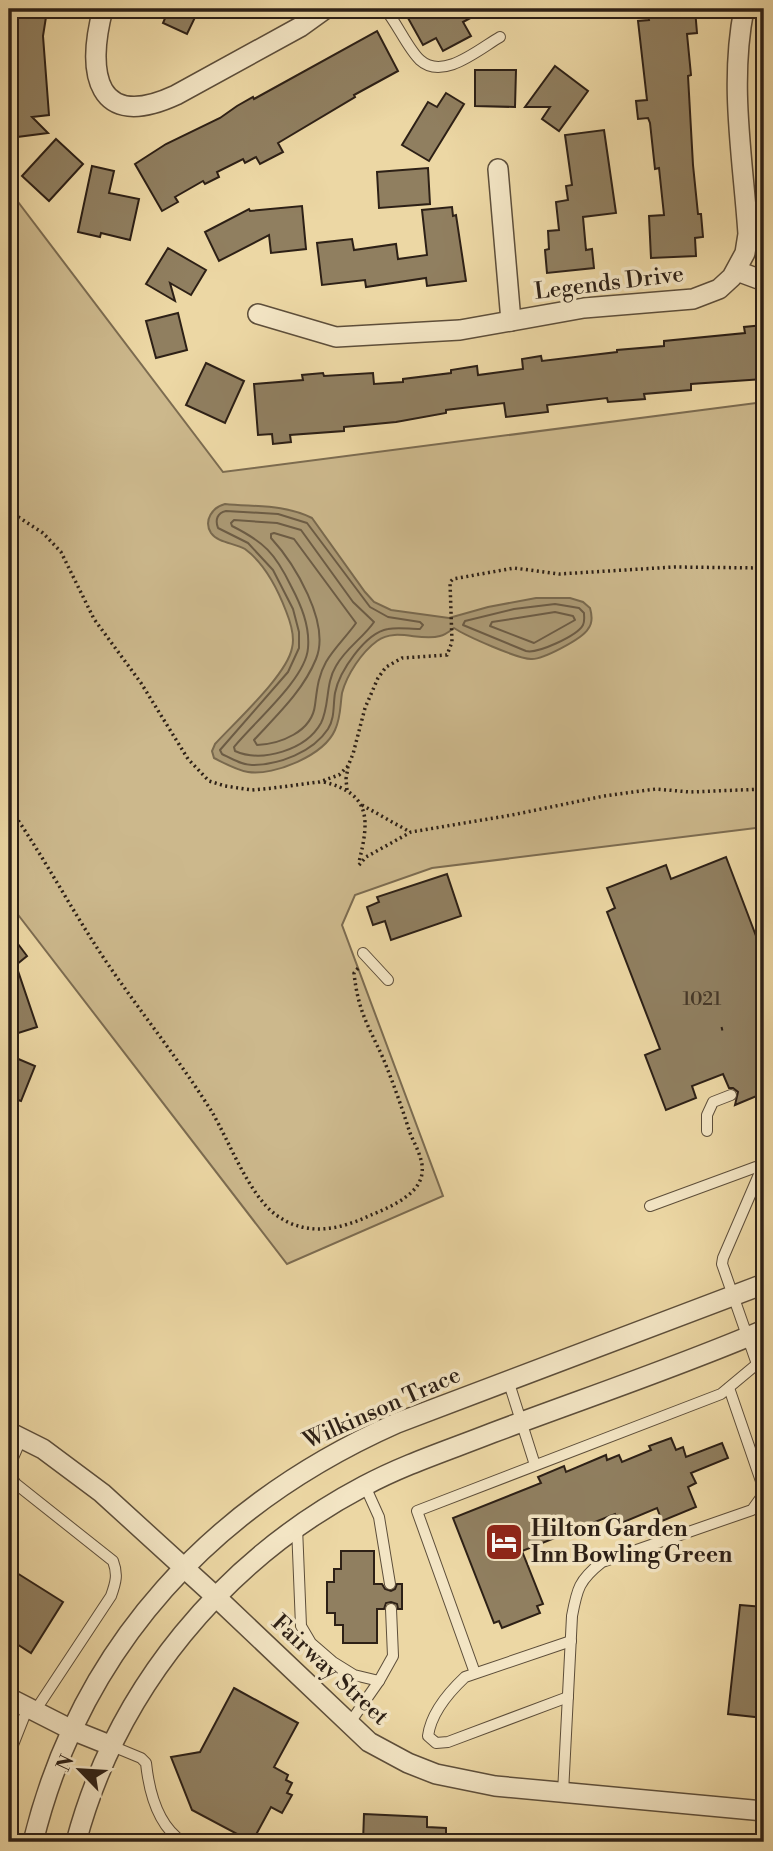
<svg xmlns="http://www.w3.org/2000/svg" width="773" height="1851" viewBox="0 0 773 1851" font-family="'Libre Bodoni',serif">
  <style>
    .green { fill: #ccb88c; stroke: #7c6c51; stroke-width: 2 }
    .water { fill: #ab9974; stroke: #79694e; stroke-width: 2 }
    .lines { fill: none; stroke-linecap: round; stroke-linejoin: round }
    .shore { stroke: #6c5c45; stroke-width: 2 }
    .building { fill: #907f60; stroke: #2d2016; stroke-width: 2 }
    .service-casing { stroke: #5d4e3a; stroke-width: 12 }
    .minor-casing { stroke: #5d4e3a; stroke-width: 22 }
    .path { stroke: #2d2016; stroke-width: 3.5; stroke-dasharray: 2 3.5; stroke-linecap: butt }
    .service { stroke: #f3e5c4; stroke-width: 10 }
    .minor { stroke: #f3e5c4; stroke-width: 19 }
    .labels { text-anchor: middle; dominant-baseline: central; stroke-width: 7; stroke-linejoin: round; paint-order: stroke }
    .number-label { font-size: 19px; fill: #463828 }
    .street-label { font-size: 23px; fill: #2d2016; stroke: #f3e5c4 }
    .poi-label { font-size: 23px; font-weight: bold; fill: #2d2016; stroke: #f3e5c4; text-anchor: start }
  </style>
  <rect width="100%" height="100%" fill="#ecd7a4"/>
  <filter id="stains"><feTurbulence type="fractalNoise" baseFrequency=".00286" numOctaves="4"/><feColorMatrix values="0 0 0 0 .2 0 0 0 0 .09 0 0 0 0 .02 0 0 0 .5 -.17"/></filter>
  <radialGradient id="worn" r=".72"><stop offset=".6" stop-color="#630" stop-opacity="0"/><stop offset="1" stop-color="#630" stop-opacity=".3"/></radialGradient>
  <polygon class="green" points="9,190 223,472 764,402 764,827 432,868 355,895 342,925 443,1196 287,1264 9,903"/>
  <path class="water" d="M225 504C255 507 284 504 312 518L365 592 374 602 391 610 449 618 488 607 536 598H570L583 602 590 608C592 615 593 623 588 629 582 639 542 660 531 659 518 659 466 636 454 628 450 631 445 635 440 636 420 642 396 627 377 641 362 652 347 674 342 693 340 706 341 717 335 730 324 755 275 776 248 772 236 770 224 763 214 758L212 751 215 744C235 722 287 675 292 648 295 637 290 621 286 611 278 590 264 563 245 549 235 543 218 543 211 533 203 520 213 507 225 504Z"/>
  <g class="lines">
    <g class="shore">
      <path d="M226 511 278 514 307 523 370 607 388 617 420 622 423 625 420 629C409 629 398 627 388 629 365 633 339 672 335 693 333 705 335 718 328 729 313 752 279 765 252 765 242 765 232 759 222 754L220 750 288 672 299 648V632L293 609 273 570 248 543 218 528C215 520 217 513 226 511Z"/>
      <path d="M234 520 277 523 301 530 353 602 374 622C364 637 345 649 336 666 325 684 330 705 321 723 306 750 262 763 235 751L234 747C253 723 306 679 308 648 310 626 301 605 291 586 275 553 264 542 232 526L231 523Z"/>
      <path d="M274 533 294 539 356 623C347 636 334 648 326 662 318 676 317 690 315 705 312 732 280 744 257 745L254 740C277 715 303 691 316 659 331 623 294 563 271 538V534Z"/>
      <path d="M555 604 579 608 584 613C584 618 585 620 583 625 577 636 537 654 526 651L463 625 465 621 514 609Z"/>
      <polygon points="555,612 573,616 575,620 534,643 490,626 492,622"/>
    </g>
  </g>
  <g class="building">
    <polygon points="9,9 39,9 38,16 46,17 43,36 49,115 32,117 48,133 9,138"/>
    <polygon points="169,9 199,9 187,34 163,23"/>
    <polygon points="403,9 487,9 463,22 471,36 443,51 436,38 423,45"/>
    <polygon points="647,9 695,9 697,33 687,34 691,75 688,76 693,165 698,214 701,214 703,237 695,238 696,256 651,258 649,216 664,215 659,168 655,169 650,123 648,118 638,119 636,101 647,100 638,21 649,20"/>
    <polygon points="377,31 398,71 354,95 355,97 278,143 283,152 260,164 256,157 245,163 243,159 217,172 219,177 205,184 203,181 175,197 178,202 162,211 135,164 166,144 220,118 237,106 253,97 254,99"/>
    <polygon points="555,66 588,91 559,131 542,119 550,107 525,107"/>
    <polygon points="475,70 516,70 515,107 475,106"/>
    <polygon points="446,93 464,104 429,161 402,145 428,102 437,107"/>
    <polygon points="604,130 616,213 583,217 586,250 592,249 594,268 547,273 545,250 549,249 548,231 559,230 556,202 568,200 566,186 572,185 565,135"/>
    <polygon points="56,139 83,164 49,201 22,176"/>
    <polygon points="92,166 114,171 109,193 139,199 130,240 101,233 100,237 78,232"/>
    <polygon points="428,168 430,204 379,208 377,172"/>
    <polygon points="302,206 306,249 271,253 269,235 219,261 205,232 249,209 250,211"/>
    <polygon points="452,207 453,216 456,215 466,281 427,286 426,278 366,287 365,280 322,285 317,243 352,239 354,250 396,244 398,259 427,255 422,210"/>
    <polygon points="168,248 206,270 191,295 170,283 175,301 146,284"/>
    <polygon points="178,313 187,350 156,358 146,321"/>
    <polygon points="764,325 764,379 691,384 691,390 644,394 645,399 608,402 607,398 547,405 548,412 506,417 504,403 446,410 446,413 396,422 344,427 344,431 290,435 291,442 273,444 272,434 258,435 254,384 303,380 302,375 323,373 324,376 373,373 374,384 403,382 403,379 451,373 451,370 477,366 478,375 523,369 522,359 541,356 542,361 617,352 617,350 664,346 664,341 745,333 744,327"/>
    <polygon points="206,363 244,381 225,423 186,405"/>
    <polygon points="726,857 764,957 764,1093 735,1105 738,1092 733,1088 729,1088 723,1074 692,1086 696,1098 666,1110 645,1055 660,1049 607,912 615,908 607,888 666,865 671,879"/>
    <polygon points="447,874 461,916 391,940 385,921 373,925 367,907 379,902 377,897"/>
    <polygon points="9,932 27,956 16,965 37,1027 9,1036"/>
    <polygon points="9,1055 35,1066 21,1101 9,1097"/>
    <polygon points="671,1438 676,1450 683,1447 686,1457 722,1443 728,1458 691,1473 696,1483 688,1487 696,1507 662,1521 657,1508 619,1524 615,1514 522,1551 543,1604 537,1606 540,1613 502,1628 499,1621 494,1623 453,1518 541,1483 538,1477 564,1466 566,1472 606,1455 607,1460 619,1455 622,1462 651,1450 649,1446"/>
    <polygon points="341,1551 374,1551 374,1584 382,1584 385,1589 391,1591 395,1589 397,1584 402,1584 402,1609 398,1609 397,1604 391,1602 386,1603 384,1609 377,1609 377,1643 343,1643 343,1625 335,1625 335,1613 327,1613 327,1582 334,1582 334,1569 341,1569"/>
    <polygon points="9,1568 63,1602 31,1653 9,1639"/>
    <polygon points="740,1605 764,1607 764,1718 728,1714"/>
    <polygon points="234,1688 298,1723 274,1767 288,1775 286,1780 292,1783 287,1793 292,1795 282,1813 271,1807 252,1842 192,1810 171,1757 200,1752"/>
    <polygon points="364,1814 427,1817 427,1827 446,1828 446,1842 363,1842"/>
  </g>
  <g class="lines">
    <defs>
      <g id="service">
        <path d="M385 9C397 23 408 49 420 60 443 81 479 49 500 37"/>
        <polyline points="363,953 388,980"/>
        <polyline points="707,1131 707,1115 713,1102 731,1095"/>
        <polyline points="650,1206 756,1167 762,1167"/>
        <polyline points="508,1380 535,1465"/>
        <polyline points="9,1467 22,1437"/>
        <path d="M9 1474 16 1484 113 1561C118 1574 116 1582 111 1596L35 1711"/>
        <polyline points="365,1486 379,1517 390,1584"/>
        <polyline points="297,1527 301,1626 311,1643 333,1662 354,1675 379,1681"/>
        <polyline points="475,1673 417,1511 721,1394 757,1364 722,1264 723,1258 764,1163"/>
        <path d="M568 1697 448 1742 436 1743 428 1736C431 1713 448 1693 465 1677L571 1641"/>
        <polyline points="349,1724 379,1681 393,1656 391,1609"/>
        <path d="M112 1746 141 1758 146 1763C149 1791 158 1826 183 1842"/>
        <polyline points="9,1755 28,1707"/>
        <path d="M563 1793 572 1616C577 1589 579 1580 602 1562L752 1510 762 1496 761 1481 729 1388"/>
      </g>
      <g id="minor">
        <path d="M103 9C86 73 96 132 176 95L300 27 325 9"/>
        <polyline points="498,169 511,321"/>
        <polyline points="737,271 764,281"/>
        <path d="M258 314 336 337 460 330 584 308 693 299 719 289 732 277 745 253 748 234C743 158 729 85 744 9"/>
        <polyline points="9,1432 43,1449 102,1493 215,1596 369,1742 408,1763 436,1774 495,1786 764,1811"/>
        <polyline points="9,1698 72,1730 112,1746"/>
        <path d="M33 1842C81 1645 214 1504 397 1423L764 1284"/>
        <path d="M76 1842C117 1688 224 1560 364 1486 405 1464 449 1450 492 1433 582 1399 675 1368 764 1330"/>
      </g>
    </defs>
    <use href="#service" class="service-casing"/>
    <use href="#minor" class="minor-casing"/>
    <g class="path">
      <polyline points="9,511 43,533 61,552 94,619 141,683 188,759 209,781 225,786 252,790 273,788 319,782 339,775 348,766 353,754 365,708 378,678 386,667 402,658 447,655 452,642 450,582 453,579 514,568 559,574 674,567 764,568"/>
      <path d="M324 782C372 794 369 821 359 862"/>
      <polyline points="347,790 346,779 348,767"/>
      <polyline points="362,805 410,832"/>
      <path d="M9 807C47 861 76 919 114 973 146 1019 182 1064 212 1112 229 1141 249 1195 276 1215 307 1237 339 1230 371 1215 388 1208 420 1195 422 1173 424 1160 415 1145 410 1133 402 1108 393 1082 383 1058 368 1025 358 1011 354 973L359 967"/>
      <polyline points="359,865 366,857 411,832 512,815 604,796 656,789 690,792 764,789"/>
      <polyline points="721,1029 725,1028"/>
    </g>
    <use href="#service" class="service"/>
    <use href="#minor" class="minor"/>
  </g>
  <defs>
    <symbol id="hotel-square" viewBox="-11 -11 22 22"><rect x="-9" y="-9" width="18" height="18" rx="4" fill="#8f2418" stroke="#f3e5c4"/><path d="M-6-4.5h1.5V1H6V5H4.5V3h-9V5H-6ZM-4 0a1.8 1.8 0 1 1 3.6 0ZM.5 0V-2.5h3Q6-2.5 6 0Z" fill="#fff"/></symbol>
  </defs>
  <g fill-rule="evenodd">
    <use href="#hotel-square" x="482" y="1520" width="44" height="44"/>
  </g>
  <g class="labels">
    <g class="number-label">
      <text x="702" y="999">1021</text>
    </g>
    <g class="street-label">
      <text transform="translate(609 283) rotate(-7)">Legends Drive</text>
      <text transform="translate(382 1408) rotate(-24)">Wilkinson Trace</text>
      <text transform="translate(330 1670) rotate(43)">Fairway Street</text>
    </g>
    <g class="poi-label">
      <text x="531" y="1529">Hilton Garden<tspan x="531" dy="26">Inn Bowling Green</tspan></text>
    </g>
  </g>
  <rect width="773" height="1851" fill="none" stroke="#ecd7a4" stroke-width="35"/>
  <rect x="10" y="10" width="752" height="1830" fill="none" stroke="#2d2016" stroke-width="3.5"/>
  <rect x="18" y="18" width="738" height="1816" fill="none" stroke="#2d2016" stroke-width="2"/>
  <g transform="translate(80 1770) rotate(295)" stroke="#f3e5c4" stroke-width="5" paint-order="stroke">
  <path d="M0-5L12 26L0 18L-12 26Z" fill="#2d2016"/>
  <text y="-10" font-size="19" font-weight="bold" text-anchor="middle" fill="#2d2016">N</text>
  </g>
  <rect width="100%" height="100%" filter="url(#stains)"/>
  <rect width="100%" height="100%" fill="url(#worn)"/>
</svg>
